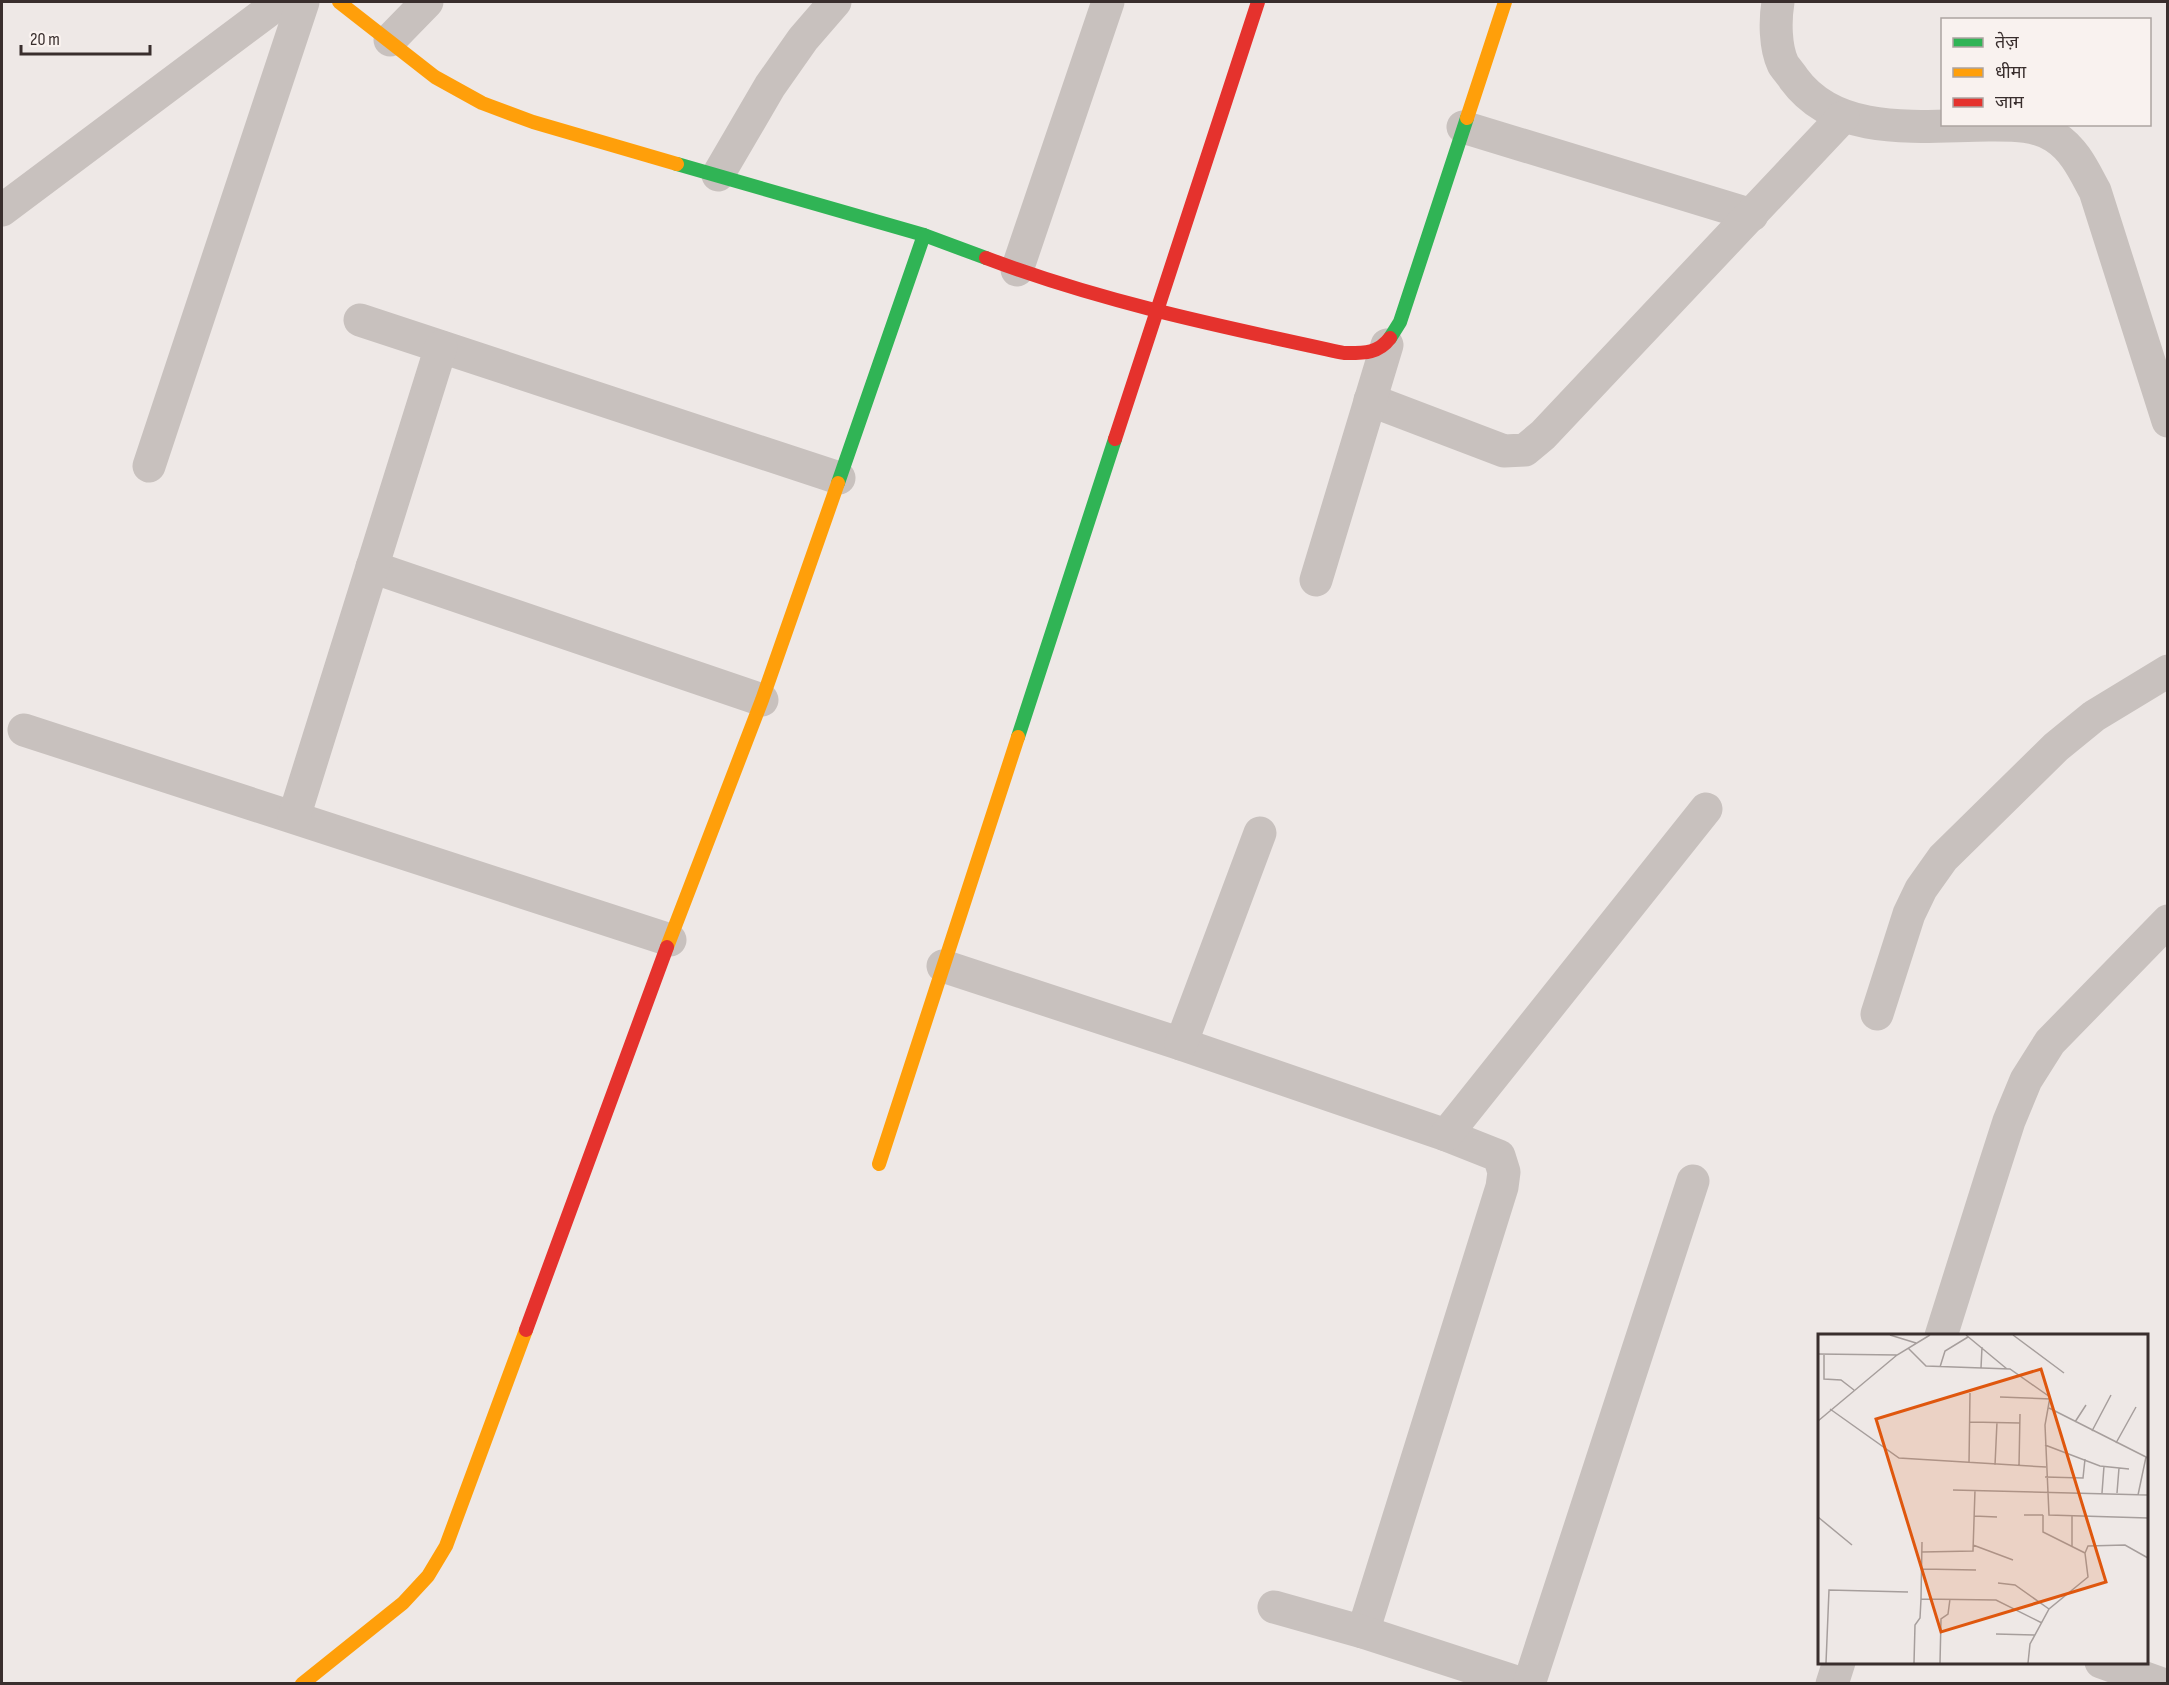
<svg xmlns="http://www.w3.org/2000/svg" width="2169" height="1685" viewBox="0 0 2169 1685" font-family="'Sofia Sans Condensed','Noto Sans Devanagari',sans-serif">
  <style>
    .lines { fill: none; stroke-linecap: round; stroke-linejoin: round }
    .street { stroke: #c8c1be; stroke-width: 33 }
    .fast { stroke: #30b455; stroke-width: 14 }
    .slow { stroke: #ff9f0a; stroke-width: 14 }
    .jam { stroke: #e5322d; stroke-width: 14 }
    .inset-road { fill: none; stroke: #a69e9c; stroke-width: 1.5 }
    .view { fill: #df570e; fill-opacity: 0.15; stroke: #df570e; stroke-width: 3 }
    .inset-edge { fill: none; stroke: #392e2d; stroke-width: 3 }
  </style>
  <rect width="100%" height="100%" fill="#eee8e6"/>
  <g class="lines">
    <g class="street">
      <path d="M1778 2C1775 20 1775 47 1783 64 1786 69 1791 74 1794 79 1838 139 1924 125 1989 125 2011 125 2036 124 2055 137 2075 150 2084 171 2095 191L2168 421"/>
      <polyline points="390,40 427,2"/>
      <polyline points="1463,127 1752,215"/>
      <polyline points="718,175 770,86 803,39 835,2"/>
      <polyline points="2,210 280,2"/>
      <polyline points="1017,270 1108,2"/>
      <polyline points="360,320 839,478"/>
      <polyline points="1370,400 1504,451 1525,450 1543,435 1843,117"/>
      <polyline points="149,466 303,2"/>
      <polyline points="372,567 762,700"/>
      <polyline points="1316,580 1387,345"/>
      <polyline points="24,730 670,940"/>
      <polyline points="294,817 441,347"/>
      <polyline points="943,966 1181,1044 1446,1135 1499,1156 1504,1172 1502,1187 1363,1632"/>
      <polyline points="1877,1014 1909,914 1921,889 1943,858 2056,747 2094,716 2168,671"/>
      <polyline points="1181,1044 1260,833"/>
      <polyline points="1446,1135 1706,809"/>
      <polyline points="1941,1336 1992,1174 2009,1121 2026,1080 2050,1042 2168,921"/>
      <polyline points="1274,1607 1363,1632 1523,1684"/>
      <polyline points="2101,1662 2162,1684"/>
      <polyline points="1529,1684 1693,1181"/>
      <polyline points="1832,1684 1839,1662"/>
    </g>
    <g class="fast">
      <polyline points="677,164 924,235 986,258"/>
      <polyline points="1390,338 1400,322 1467,118"/>
      <polyline points="838,483 924,235"/>
      <polyline points="1018,737 1115,439"/>
    </g>
    <g class="slow">
      <polyline points="339,2 435,77 482,103 533,122 677,164"/>
      <polyline points="1467,118 1505,2"/>
      <polyline points="667,947 762,700 838,483"/>
      <polyline points="879,1164 1018,737"/>
      <polyline points="302,1684 403,1603 428,1576 446,1546 526,1330"/>
    </g>
    <g class="jam">
      <path d="M986 258C1102 302 1223 327 1344 353 1363 353 1378 354 1390 338"/>
      <polyline points="1115,439 1258,2"/>
      <polyline points="526,1330 667,947"/>
    </g>
  </g>
  <g transform="translate(1818 1334)">
    <rect width="330" height="330" fill="#eee8e6"/>
    <path class="inset-road" d="M72 1 98 9M148 1 189 35M195 1 246 39M90 14 108 32 192 35 232 63 227 91 231 181 330 184M0 20 79 21M6 21V45L23 46 36 56M122 33 127 17 150 3M163 34 164 13M182 63 233 65M231 74 330 124M12 75 81 124 228 133M0 87 79 21 112 1M152 88 202 89M257 88 268 71M274 97 293 61M298 109 318 73M227 111 282 132 311 135M151 129 152 59M177 131 179 88M201 132 202 80M227 143 265 144 267 125M135 156 330 161M284 159 286 132M299 159 301 134M320 161 328 123M206 181H225M225 181V198L267 219M156 182 179 183M254 182V213M0 183 34 211M155 211 195 226M104 218 155 217 157 156M104 235 158 236M180 249 197 251 231 275M103 265 178 266 224 289M178 300 217 301M8 329 11 256 90 258M96 329 97 291 102 284 103 265 104 208M122 329 123 285 130 280 132 265M210 329 212 310 231 275 270 243 267 219 270 212 307 211 330 224"/>
    <path class="view" d="M223 35 288 248 123 298 58 85Z"/>
    <rect width="330" height="330" class="inset-edge"/>
  </g>
  <rect width="2169" height="1685" fill="none" stroke="#392e2d" stroke-width="6"/>
  <rect x="1941" y="18" width="210" height="108" fill="#f9f2ef" stroke="#aca4a1" stroke-width="1.5"/>
  <rect x="1953" y="38" width="30" height="9" fill="#30b455" stroke="#aca4a1" stroke-width="1.5"/>
  <text x="1995" y="48" font-size="18" fill="#392e2d">तेज़</text>
  <rect x="1953" y="68" width="30" height="9" fill="#ff9f0a" stroke="#aca4a1" stroke-width="1.5"/>
  <text x="1995" y="78" font-size="18" fill="#392e2d">धीमा</text>
  <rect x="1953" y="98" width="30" height="9" fill="#e5322d" stroke="#aca4a1" stroke-width="1.5"/>
  <text x="1995" y="108" font-size="18" fill="#392e2d">जाम</text>
  <path d="M21 45v9h129v-9" fill="none" stroke="#392e2d" stroke-width="3"/>
  <text x="30" y="45" font-size="18" fill="#392e2d" stroke="#f9f2ef" stroke-width="4.5" paint-order="stroke">20 m</text>
</svg>
